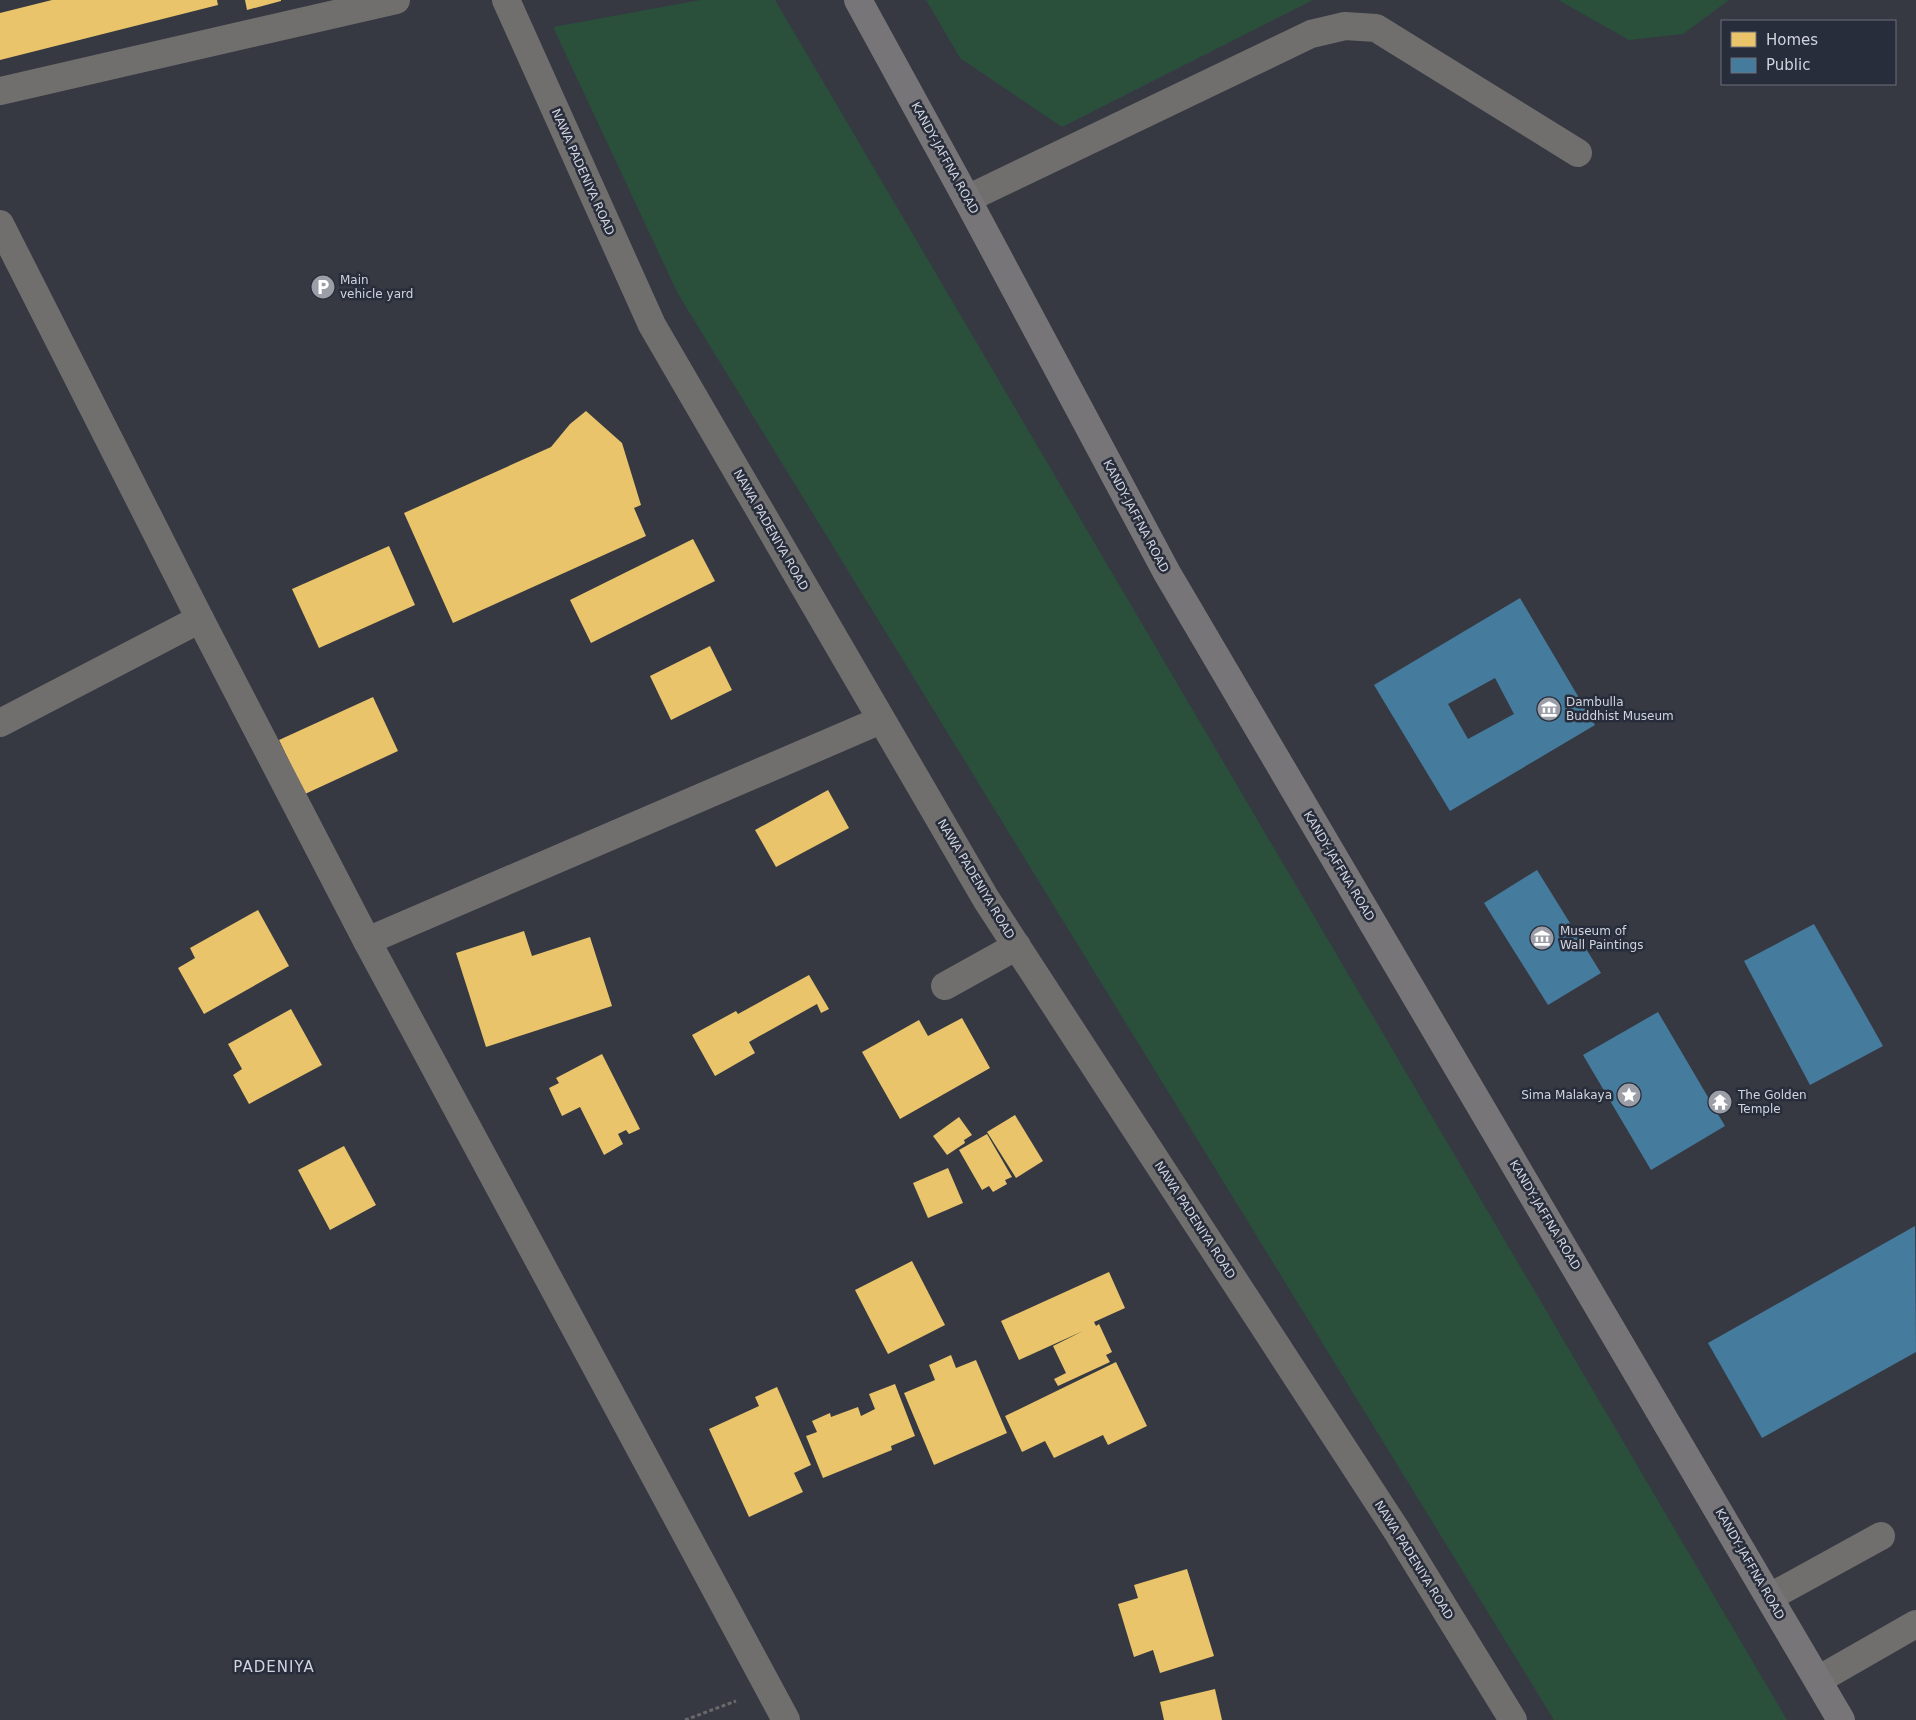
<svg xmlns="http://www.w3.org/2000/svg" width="1916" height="1720" viewBox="0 0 1916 1720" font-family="'DejaVu Sans',sans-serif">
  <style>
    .green { fill: #2a4f3b }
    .homes { fill: #e9c46a }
    .public { fill: #457b9d; fill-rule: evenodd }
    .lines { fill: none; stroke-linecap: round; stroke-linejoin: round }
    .path { stroke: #69696b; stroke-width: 3; stroke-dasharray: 4 2.5; stroke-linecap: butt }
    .minor { stroke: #706f6e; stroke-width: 28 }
    .highway { stroke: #777577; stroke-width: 28 }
    .labels { text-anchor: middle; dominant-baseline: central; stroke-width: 5; stroke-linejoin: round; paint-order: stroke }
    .street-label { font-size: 12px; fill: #d1d4de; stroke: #282d3b }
    .poi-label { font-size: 12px; fill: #d1d4de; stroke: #282d3b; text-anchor: start }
    .quarter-label { font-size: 15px; letter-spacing: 1px; fill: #d1d4de; stroke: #282d3b }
  </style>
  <rect width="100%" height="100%" fill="#363942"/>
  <g class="green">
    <polygon points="700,0 775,0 1787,1720 1554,1720 678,294 553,27"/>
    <polygon points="926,0 1313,0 1062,127 960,58"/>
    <polygon points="1558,0 1729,0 1683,34 1629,40"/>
  </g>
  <g class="homes">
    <polygon points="52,0 217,0 218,5 0,60 0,13"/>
    <polygon points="245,0 281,0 281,1 247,10"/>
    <polygon points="586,411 622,443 641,505 634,508 646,536 453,623 404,513 551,447 570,424"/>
    <polygon points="693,539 715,581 591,643 570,600"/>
    <polygon points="389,546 415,605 319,648 292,589"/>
    <polygon points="710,646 732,690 671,720 650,676"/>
    <polygon points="373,697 398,751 305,794 279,740"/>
    <polygon points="828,790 849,828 776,867 755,830"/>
    <polygon points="258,910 289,966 204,1014 178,968 195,958 190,948"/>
    <polygon points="524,931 532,956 590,937 612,1006 486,1047 456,953"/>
    <polygon points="809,975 829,1009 821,1013 817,1004 749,1042 755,1053 715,1076 692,1035 736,1011 738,1014"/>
    <polygon points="291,1009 322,1065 249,1104 233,1075 242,1069 228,1044"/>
    <polygon points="962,1018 990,1068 900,1119 862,1052 919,1020 928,1036"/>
    <polygon points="602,1054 640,1129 629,1134 626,1130 618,1134 623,1144 604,1155 580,1107 562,1116 549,1088 559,1083 556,1078"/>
    <polygon points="1015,1115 1043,1161 1016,1178 987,1132"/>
    <polygon points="959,1117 972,1135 964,1140 965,1143 947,1155 933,1136"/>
    <polygon points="987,1134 1012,1177 1005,1180 1007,1184 993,1192 989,1186 982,1190 959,1150"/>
    <polygon points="344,1146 376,1205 330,1230 298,1170"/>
    <polygon points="948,1168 963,1203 928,1218 913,1183"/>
    <polygon points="912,1261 945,1325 888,1354 855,1290"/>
    <polygon points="1109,1272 1125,1308 1094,1322 1096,1326 1099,1324 1112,1352 1106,1355 1110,1362 1058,1386 1054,1379 1066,1373 1053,1346 1083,1331 1019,1360 1001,1321"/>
    <polygon points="951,1355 956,1368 976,1360 1007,1433 934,1465 904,1393 935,1380 929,1365"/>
    <polygon points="1116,1362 1147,1426 1108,1445 1103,1435 1054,1458 1045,1441 1022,1452 1005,1416"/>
    <polygon points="895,1384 915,1436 891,1446 892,1450 823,1478 806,1436 817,1432 812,1421 830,1413 831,1417 858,1407 861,1416 875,1409 869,1394"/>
    <polygon points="777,1387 811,1465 794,1473 803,1492 749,1517 709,1429 759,1406 755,1397"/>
    <polygon points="1187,1569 1214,1656 1160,1673 1153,1650 1134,1657 1118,1604 1138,1598 1134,1585"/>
    <polygon points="1215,1689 1222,1720 1164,1720 1160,1702"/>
  </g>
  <g class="public">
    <path d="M1520 598 1595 725 1450 811 1374 685ZM1495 678 1514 714 1468 739 1448 704Z"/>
    <polygon points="1537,870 1601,973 1548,1005 1484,903"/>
    <polygon points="1814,924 1883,1046 1810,1085 1744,961"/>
    <polygon points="1658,1012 1725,1126 1651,1170 1583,1055"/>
    <polygon points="1915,1226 1916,1352 1762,1438 1708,1343"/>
  </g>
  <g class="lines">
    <polyline class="path" points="685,1720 736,1701"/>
    <g class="minor">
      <polyline points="506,0 652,325 986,899 1397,1531 1513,1720"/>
      <polyline points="0,91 396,0"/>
      <polyline points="967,199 1311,34 1345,26 1376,28 1578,153"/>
      <polyline points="0,224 200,619 367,941 786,1720"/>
      <polyline points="0,723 200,619"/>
      <polyline points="367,941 881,720"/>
      <polyline points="945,986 1017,946"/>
      <polyline points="1770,1597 1881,1536"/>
      <polyline points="1818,1680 1916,1624"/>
    </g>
    <polyline class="highway" points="858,0 967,199 1167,573 1841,1720"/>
  </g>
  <defs>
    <symbol id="parking-disc" viewBox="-11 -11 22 22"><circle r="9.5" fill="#9b9ea7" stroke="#282d3b"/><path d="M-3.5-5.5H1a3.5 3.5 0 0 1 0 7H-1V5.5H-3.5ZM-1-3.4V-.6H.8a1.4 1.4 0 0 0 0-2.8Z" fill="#fff"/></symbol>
    <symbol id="museum-disc" viewBox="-11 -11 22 22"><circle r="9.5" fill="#9b9ea7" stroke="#282d3b"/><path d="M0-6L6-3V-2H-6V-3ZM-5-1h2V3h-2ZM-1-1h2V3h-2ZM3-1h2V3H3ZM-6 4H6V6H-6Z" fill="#fff"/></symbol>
    <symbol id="sight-disc" viewBox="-11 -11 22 22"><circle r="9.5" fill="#9b9ea7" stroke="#282d3b"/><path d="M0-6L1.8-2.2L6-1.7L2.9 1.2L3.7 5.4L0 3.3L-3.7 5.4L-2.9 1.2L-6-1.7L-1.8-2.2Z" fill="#fff"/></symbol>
    <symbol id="temple-disc" viewBox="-11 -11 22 22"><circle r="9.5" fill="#9b9ea7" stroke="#282d3b"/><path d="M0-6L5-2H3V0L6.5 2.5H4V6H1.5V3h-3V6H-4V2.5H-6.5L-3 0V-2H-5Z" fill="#fff"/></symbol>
  </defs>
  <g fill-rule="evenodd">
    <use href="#parking-disc" x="309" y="273" width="28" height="28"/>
    <use href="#museum-disc" x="1535" y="695" width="28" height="28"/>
    <use href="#museum-disc" x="1528" y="924" width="28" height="28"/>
    <use href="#sight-disc" x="1615" y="1081" width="28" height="28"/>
    <use href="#temple-disc" x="1706" y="1088" width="28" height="28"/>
  </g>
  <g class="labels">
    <g class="street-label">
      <text transform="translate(945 158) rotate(61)">KANDY-JAFFNA ROAD</text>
      <text transform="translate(583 172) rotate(66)">NAWA PADENIYA ROAD</text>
      <text transform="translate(1136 516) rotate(62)">KANDY-JAFFNA ROAD</text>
      <text transform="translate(771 530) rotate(60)">NAWA PADENIYA ROAD</text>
      <text transform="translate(1339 866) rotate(59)">KANDY-JAFFNA ROAD</text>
      <text transform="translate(976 879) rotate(59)">NAWA PADENIYA ROAD</text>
      <text transform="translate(1545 1215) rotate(59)">KANDY-JAFFNA ROAD</text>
      <text transform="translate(1195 1220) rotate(57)">NAWA PADENIYA ROAD</text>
      <text transform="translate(1414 1560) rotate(58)">NAWA PADENIYA ROAD</text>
      <text transform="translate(1750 1564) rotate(60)">KANDY-JAFFNA ROAD</text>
    </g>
    <g class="poi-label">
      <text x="340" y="280">Main<tspan x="340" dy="14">vehicle yard</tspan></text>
      <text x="1566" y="702">Dambulla<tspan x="1566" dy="14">Buddhist Museum</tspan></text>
      <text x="1560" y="931">Museum of<tspan x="1560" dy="14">Wall Paintings</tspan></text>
      <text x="1612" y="1095" text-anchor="end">Sima Malakaya</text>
      <text x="1738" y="1095">The Golden<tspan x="1738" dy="14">Temple</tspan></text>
    </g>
    <g class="quarter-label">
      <text x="274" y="1667">PADENIYA</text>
    </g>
  </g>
  <rect x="1721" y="20" width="175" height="65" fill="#282d3b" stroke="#6c707c"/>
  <rect x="1731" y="32" width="25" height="15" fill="#e9c46a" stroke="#6c707c"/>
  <text x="1766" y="45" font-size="15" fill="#d1d4de">Homes</text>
  <rect x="1731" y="58" width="25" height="15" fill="#457b9d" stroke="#6c707c"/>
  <text x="1766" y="70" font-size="15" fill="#d1d4de">Public</text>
</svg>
